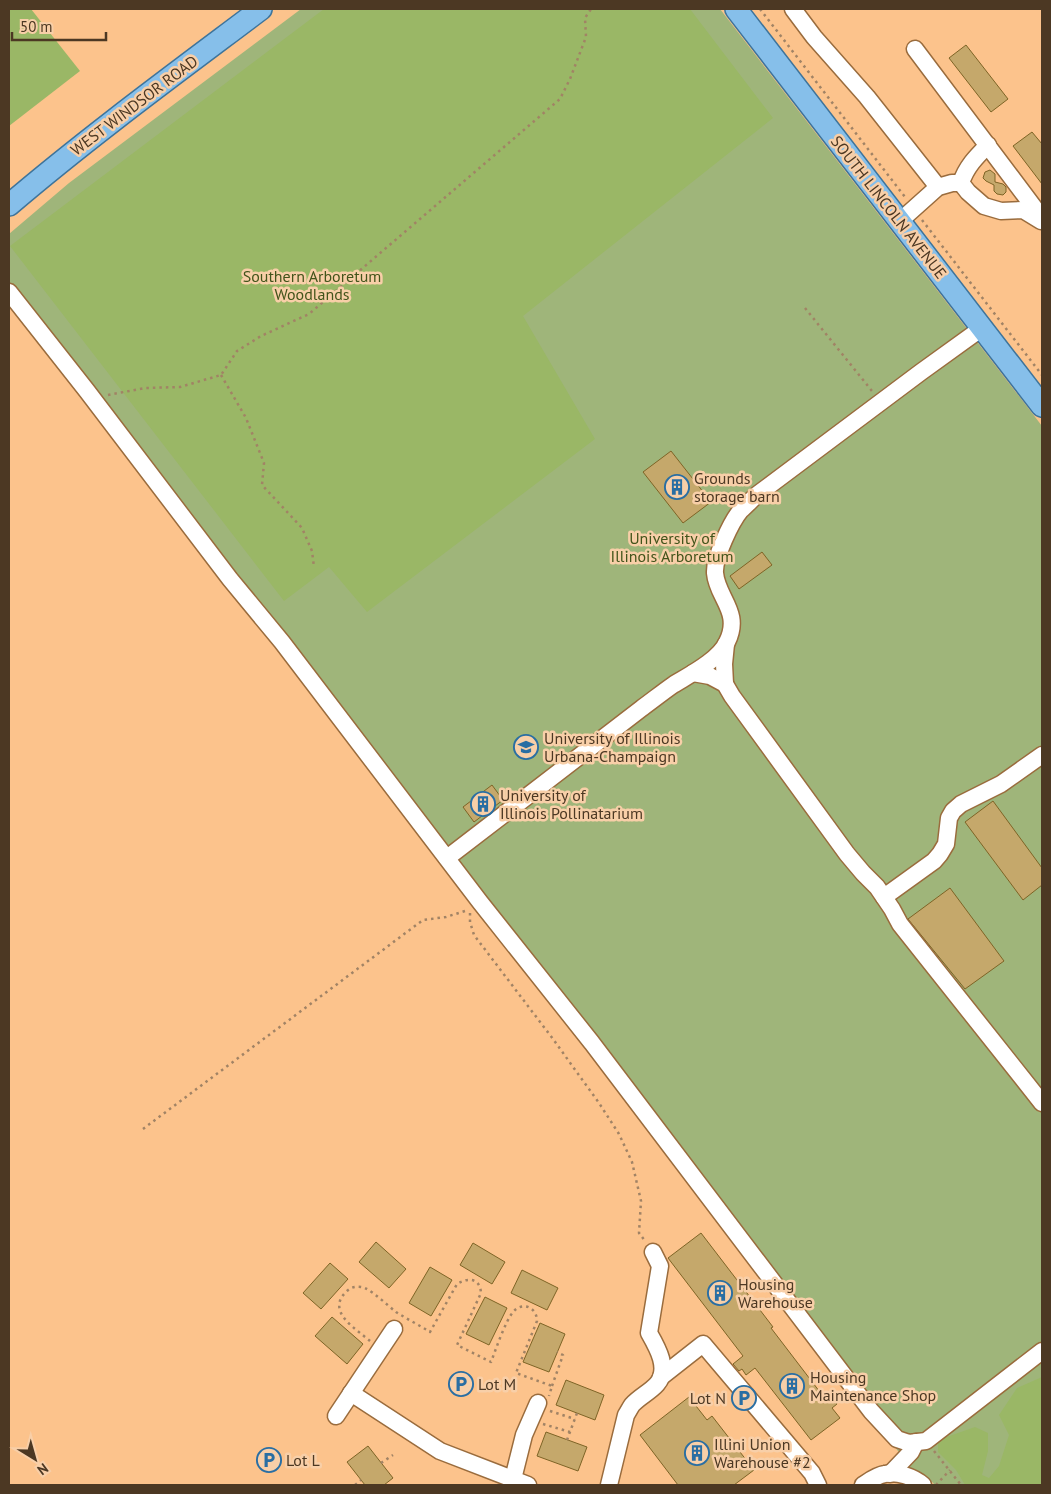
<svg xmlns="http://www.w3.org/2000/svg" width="1051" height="1494" viewBox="0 0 1051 1494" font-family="'PT Sans',sans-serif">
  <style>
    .built { fill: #fcc38c }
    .green { fill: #9fb57a }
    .forest { fill: #9ab766 }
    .building { fill: #c5a86b; stroke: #7e6426 }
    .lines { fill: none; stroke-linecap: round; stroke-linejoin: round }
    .minor-casing { stroke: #9a6c3d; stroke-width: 19 }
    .major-casing { stroke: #3e749b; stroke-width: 24 }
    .path { stroke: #a18365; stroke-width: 2.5; stroke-dasharray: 2.5 4; stroke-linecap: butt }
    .minor { stroke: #fff; stroke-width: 16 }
    .major { stroke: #86bfea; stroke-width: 21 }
    .labels { text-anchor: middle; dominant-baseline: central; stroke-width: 5; stroke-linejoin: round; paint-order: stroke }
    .street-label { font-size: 16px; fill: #4c3823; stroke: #f8cfa8 }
    .park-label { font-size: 16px; fill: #42541b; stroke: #f8cfa8 }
    .poi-label { font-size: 16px; fill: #4c3823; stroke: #f8cfa8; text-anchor: start }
  </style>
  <rect width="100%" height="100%" fill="#f8cfa8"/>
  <rect class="built" x="9" y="9" width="1033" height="1476"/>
  <polygon class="green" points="301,9 720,9 1042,426 1042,1485 935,1485 927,1477 913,1471 592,1043 9,292 9,234 69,183"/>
  <g class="forest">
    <polygon points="9,9 31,9 80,71 9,126"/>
    <polygon points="324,9 690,9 773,118 523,316 595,439 367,612 329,567 284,601 10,246"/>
    <polygon points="1042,1377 1042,1485 965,1485 956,1470 938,1452 938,1440 975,1427 988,1433 988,1451 982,1475 989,1478 999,1466 1009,1435 999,1415 1017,1388"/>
  </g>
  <g class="building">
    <polygon points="966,45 1008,99 991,112 949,58"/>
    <polygon points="1032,132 1042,144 1042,184 1013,146"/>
    <polygon points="990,170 995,174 995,182 1003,184 1006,187 1006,192 1003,195 997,194 994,191 994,185 986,181 983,178 985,172"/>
    <polygon points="671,451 711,502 683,523 643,472"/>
    <polygon points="762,552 772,565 739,589 730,576"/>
    <polygon points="492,785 503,800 474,822 463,807"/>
    <polygon points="993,801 1042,868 1042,885 1023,900 965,822"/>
    <polygon points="950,888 1004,961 965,989 908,919"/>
    <polygon points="701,1233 773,1327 771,1328 826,1400 831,1396 837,1404 832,1408 840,1418 811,1440 755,1368 746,1375 742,1369 739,1371 733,1364 743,1356 668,1258"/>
    <polygon points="376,1242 406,1269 389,1288 359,1262"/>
    <polygon points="473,1243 505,1262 492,1284 460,1265"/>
    <polygon points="330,1263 348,1279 321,1309 303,1293"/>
    <polygon points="430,1267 452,1280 431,1316 409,1303"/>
    <polygon points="522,1270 558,1288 547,1310 511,1293"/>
    <polygon points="485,1297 507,1308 489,1345 466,1334"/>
    <polygon points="332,1317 363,1344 347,1364 315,1336"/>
    <polygon points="540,1323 565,1334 549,1372 523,1362"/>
    <polygon points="566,1380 604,1395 595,1420 556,1405"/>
    <polygon points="689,1397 707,1420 712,1416 754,1470 734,1485 678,1485 640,1435"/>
    <polygon points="546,1432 587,1447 578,1471 537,1456"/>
    <polygon points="368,1446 393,1478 384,1485 365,1485 347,1462"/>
  </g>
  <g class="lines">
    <defs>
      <g id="minor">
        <polyline points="793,9 814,37 867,97 938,187"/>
        <polyline points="915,49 1042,218"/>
        <path d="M988 145C976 157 966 167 961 183L968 192 984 206 1001 211 1023 210 1041 221"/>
        <polyline points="900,221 938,187 952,183 961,183"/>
        <polyline points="9,292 87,391 230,579 282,642 480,902 592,1043 871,1411 897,1439 909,1443 926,1441 1042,1351"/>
        <polyline points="693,673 710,676 725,684 732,696 847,854 863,873 877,887 892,909 900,924 1042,1103"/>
        <polyline points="725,684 724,664 726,644"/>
        <path d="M447 858 642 708C653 700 663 692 673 685 689 675 719 660 727 642 742 612 717 598 715 573 714 558 731 522 741 510 747 505 752 499 758 494L921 372 982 328"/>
        <polyline points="884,897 934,861 940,854 946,844 949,818 953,811 961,804 1001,784 1042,755"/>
        <polyline points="661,1377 703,1344 812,1473 818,1485"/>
        <polyline points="351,1393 440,1451 528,1485"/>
        <polyline points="336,1416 394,1329"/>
        <polyline points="890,1474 911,1452 916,1442"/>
        <polyline points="513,1479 524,1435 538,1403"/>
        <path d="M609 1485 626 1415C628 1412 630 1408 632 1405 639 1397 650 1392 657 1384 670 1369 657 1347 649 1333L660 1266 653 1252"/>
        <path d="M863 1485C869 1481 877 1475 885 1474 897 1471 914 1477 923 1485"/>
      </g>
      <g id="major">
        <polyline points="736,9 1042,406"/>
        <path d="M9 205C90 136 176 73 261 9"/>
      </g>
    </defs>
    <use href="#minor" class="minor-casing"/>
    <use href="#major" class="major-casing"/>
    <g class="path">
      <polyline points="760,9 905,197"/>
      <polyline points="922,220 1042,375"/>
      <polyline points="805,308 872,391"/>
      <polyline points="221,375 246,418 264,463 262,485 302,528 312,551 314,567"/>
      <polyline points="108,395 145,388 180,387 221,375 237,351 261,336 309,314 560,99 570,79 586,37 585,18 591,9"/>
      <polyline points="470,913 470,922 474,935 553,1039 599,1103 619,1134 632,1162 641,1201 639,1233 645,1241"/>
      <polyline points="143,1129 423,920 446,917 468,910"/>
      <path d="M370 1341C355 1328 325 1311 347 1291 352 1286 359 1286 365 1288 375 1293 387 1305 396 1312 407 1319 419 1325 430 1332L457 1284C468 1277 480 1278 481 1293L457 1345 491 1362C496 1349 505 1322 513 1312 522 1301 537 1307 537 1321L516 1373 552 1386 549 1396"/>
      <polyline points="552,1386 563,1355 557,1352"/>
      <polyline points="550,1411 575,1419"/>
      <polyline points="543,1424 570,1432"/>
      <polyline points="567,1440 577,1413"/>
      <polyline points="934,1451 961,1485"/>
      <polyline points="381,1463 393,1455"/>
      <polyline points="355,1485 361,1480"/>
      <polyline points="936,1485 950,1470"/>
    </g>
    <use href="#minor" class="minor"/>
    <use href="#major" class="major"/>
  </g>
  <defs>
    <symbol id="building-ring" viewBox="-11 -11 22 22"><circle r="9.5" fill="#f8cfa8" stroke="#296ea3" stroke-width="1.5"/><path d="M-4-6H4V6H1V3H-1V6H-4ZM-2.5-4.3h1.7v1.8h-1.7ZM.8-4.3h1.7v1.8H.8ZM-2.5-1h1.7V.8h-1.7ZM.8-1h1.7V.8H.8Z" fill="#296ea3"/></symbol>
    <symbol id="university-ring" viewBox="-11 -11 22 22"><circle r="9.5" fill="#f8cfa8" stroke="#296ea3" stroke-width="1.5"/><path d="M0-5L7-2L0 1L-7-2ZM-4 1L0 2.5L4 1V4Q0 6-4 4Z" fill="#296ea3"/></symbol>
    <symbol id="parking-ring" viewBox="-11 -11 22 22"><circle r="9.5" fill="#f8cfa8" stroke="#296ea3" stroke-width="1.5"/><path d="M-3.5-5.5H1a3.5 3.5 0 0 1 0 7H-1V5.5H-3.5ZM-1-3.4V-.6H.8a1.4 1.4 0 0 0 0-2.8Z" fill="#296ea3"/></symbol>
  </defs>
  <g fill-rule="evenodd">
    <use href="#building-ring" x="663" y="473" width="28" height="28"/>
    <use href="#university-ring" x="512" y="733" width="28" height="28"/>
    <use href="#building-ring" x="469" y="790" width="28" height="28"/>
    <use href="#building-ring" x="706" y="1279" width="28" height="28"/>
    <use href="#parking-ring" x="447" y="1370" width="28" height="28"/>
    <use href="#building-ring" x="778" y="1372" width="28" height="28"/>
    <use href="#parking-ring" x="730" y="1384" width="28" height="28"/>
    <use href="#building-ring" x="683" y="1439" width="28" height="28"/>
    <use href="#parking-ring" x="255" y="1446" width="28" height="28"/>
  </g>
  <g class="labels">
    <g class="street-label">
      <text transform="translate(134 105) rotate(-37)">WEST WINDSOR ROAD</text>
      <text transform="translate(889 207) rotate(52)">SOUTH LINCOLN AVENUE</text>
    </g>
    <g class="park-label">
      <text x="312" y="276">Southern Arboretum<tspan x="312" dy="18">Woodlands</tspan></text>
      <text x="672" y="538">University of<tspan x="672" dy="18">Illinois Arboretum</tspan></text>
    </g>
    <g class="poi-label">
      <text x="694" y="478">Grounds<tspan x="694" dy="18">storage barn</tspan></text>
      <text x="544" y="738">University of Illinois<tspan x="544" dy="18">Urbana-Champaign</tspan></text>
      <text x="500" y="795">University of<tspan x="500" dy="18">Illinois Pollinatarium</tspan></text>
      <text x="738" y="1284">Housing<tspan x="738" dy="18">Warehouse</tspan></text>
      <text x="810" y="1377">Housing<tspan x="810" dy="18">Maintenance Shop</tspan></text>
      <text x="478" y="1384">Lot M</text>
      <text x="726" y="1398" text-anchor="end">Lot N</text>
      <text x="714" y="1444">Illini Union<tspan x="714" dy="18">Warehouse #2</tspan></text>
      <text x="286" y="1460">Lot L</text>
    </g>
  </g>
  <rect width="1051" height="1494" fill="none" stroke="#4c3823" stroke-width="20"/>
  <g transform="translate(35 1459) rotate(143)" stroke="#f8cfa8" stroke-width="4" paint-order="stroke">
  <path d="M0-4L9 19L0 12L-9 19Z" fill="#4c3823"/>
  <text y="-8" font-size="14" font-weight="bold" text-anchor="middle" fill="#4c3823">N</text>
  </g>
  <path d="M12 32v8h94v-8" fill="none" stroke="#4c3823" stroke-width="2.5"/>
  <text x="20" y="32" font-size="15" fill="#4c3823" stroke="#f8cfa8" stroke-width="4" paint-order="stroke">50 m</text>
</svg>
